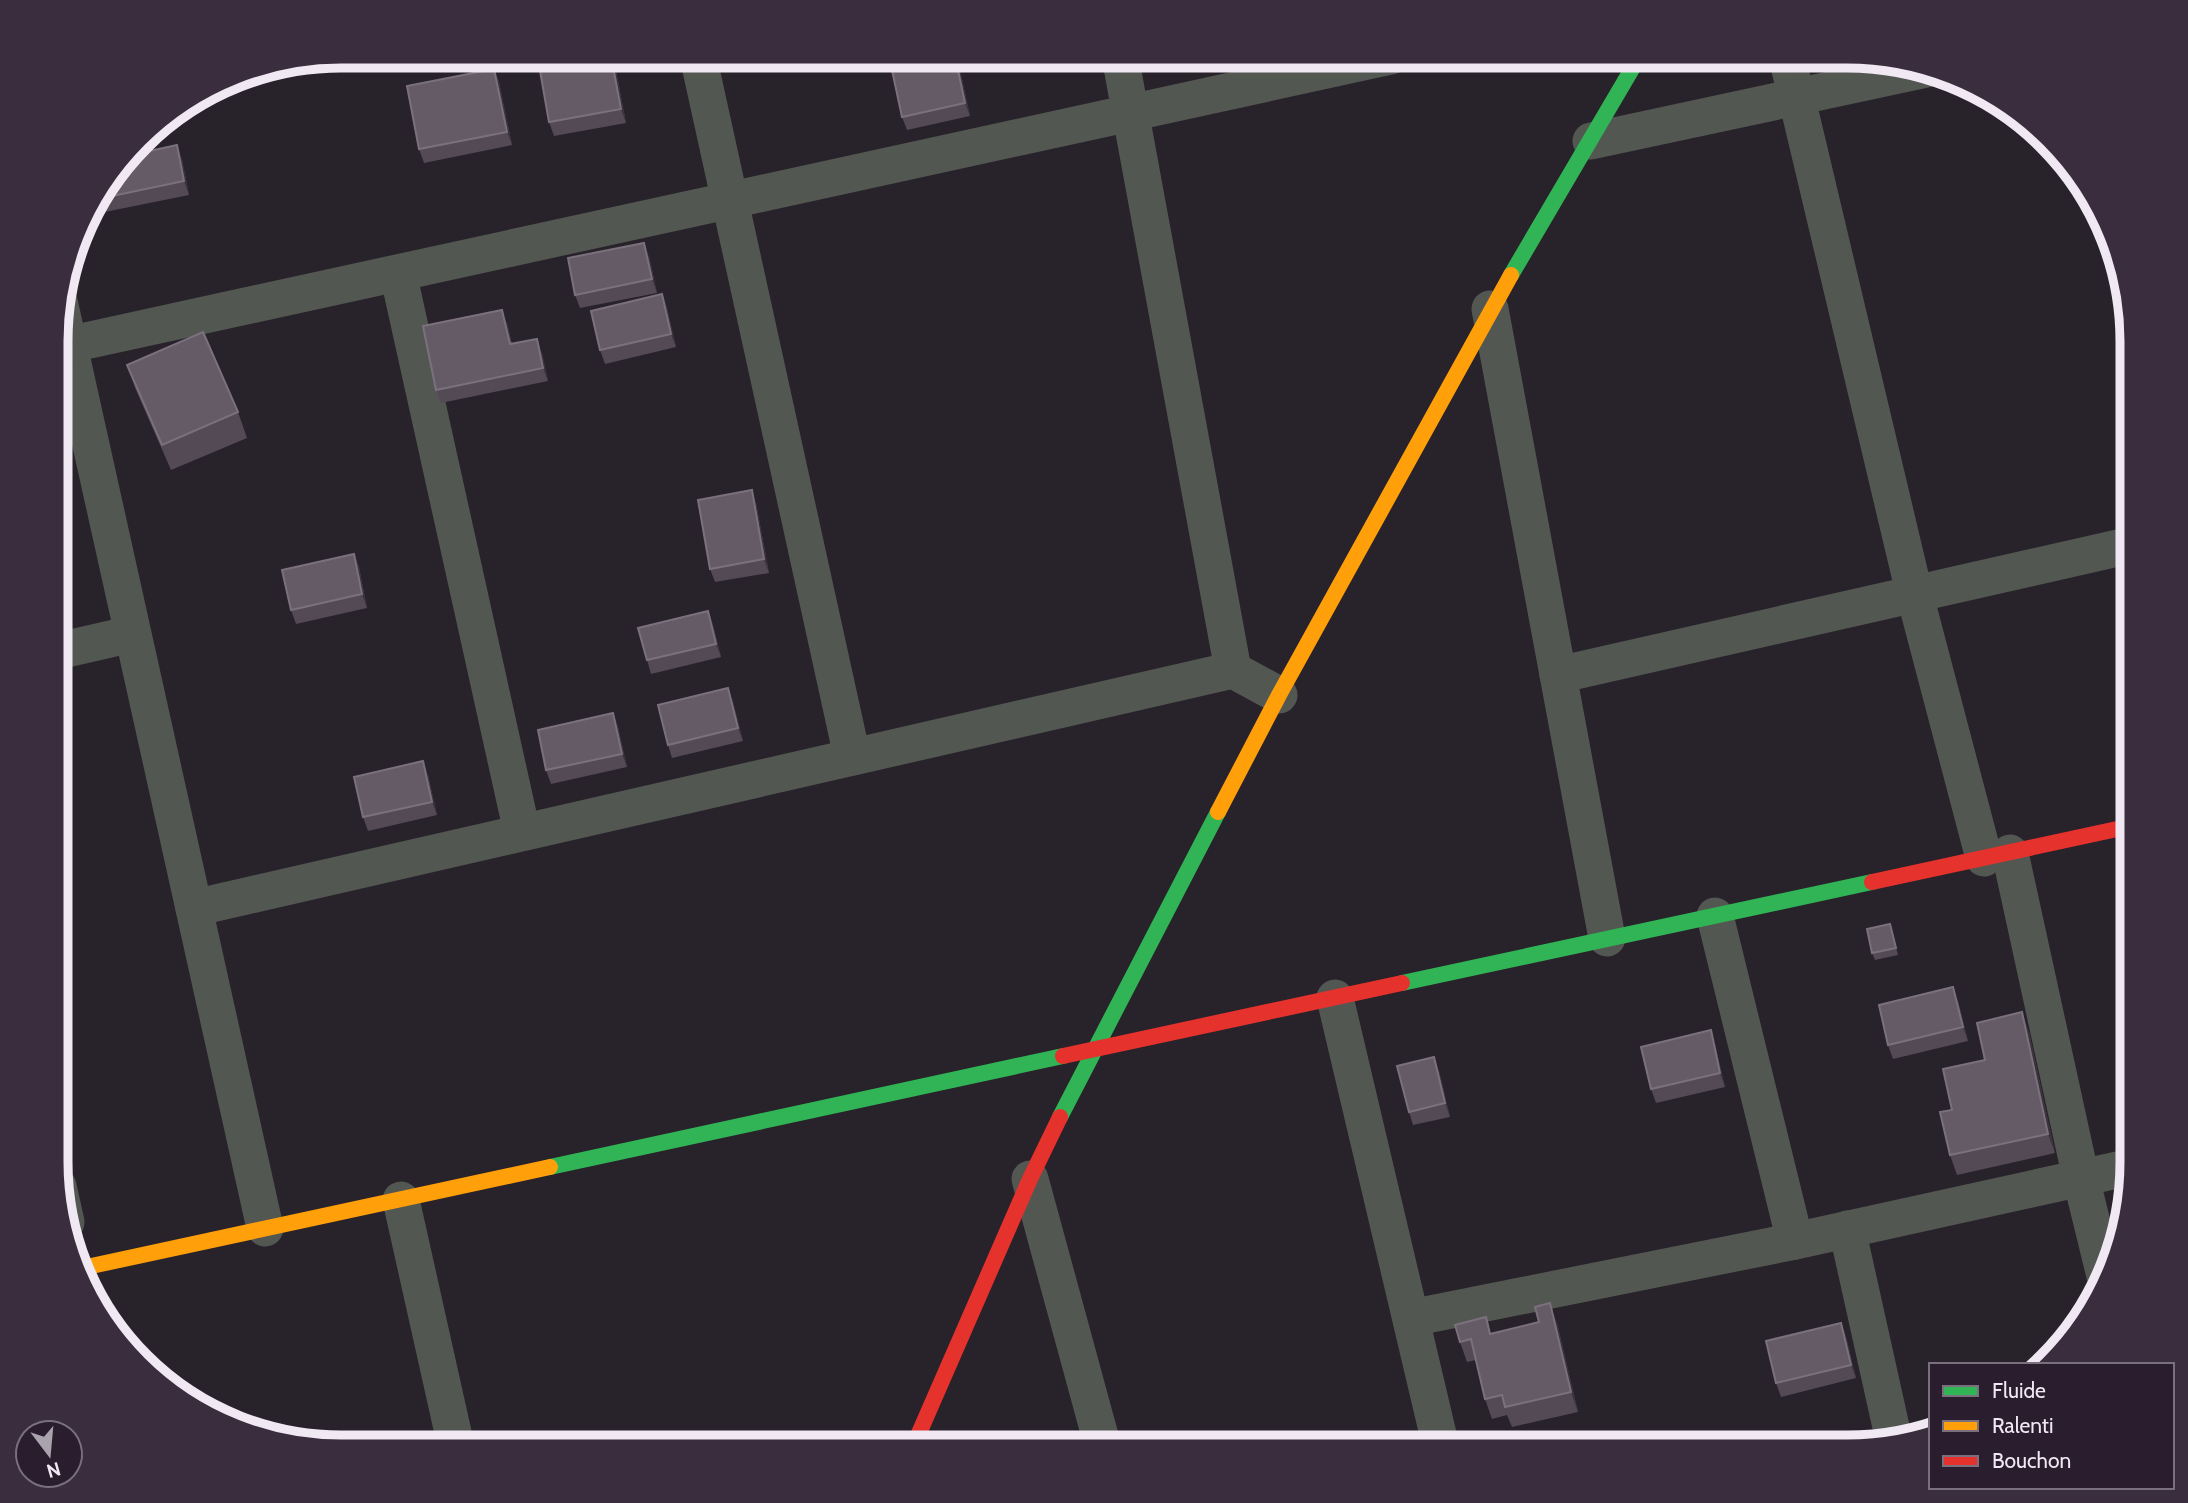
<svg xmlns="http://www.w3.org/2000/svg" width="2188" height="1503" viewBox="0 0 2188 1503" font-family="Cabin,sans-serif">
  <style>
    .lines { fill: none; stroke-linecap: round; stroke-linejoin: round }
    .street { stroke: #535752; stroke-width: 37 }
    .fast { stroke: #30b455; stroke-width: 16 }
    .slow { stroke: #ff9f0a; stroke-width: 16 }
    .jam { stroke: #e5322d; stroke-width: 16 }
    .wall { fill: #534a56 }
    .shaded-wall { fill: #3b333d }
    .building { fill: #645b67; stroke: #7a717d; stroke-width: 2 }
    .rim { fill: none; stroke: #f0e8f3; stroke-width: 9 }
  </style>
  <rect width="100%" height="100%" fill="#28222a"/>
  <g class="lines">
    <g class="street">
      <polyline points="698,56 852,756"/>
      <polyline points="1120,56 1233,670"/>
      <polyline points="1787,57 1914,592 1984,858"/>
      <polyline points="1591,141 1927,69"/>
      <polyline points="398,273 522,832"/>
      <polyline points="59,301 265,1228"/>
      <polyline points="1490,309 1607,938"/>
      <polyline points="58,347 1391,56"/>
      <polyline points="58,651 132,634"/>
      <polyline points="1558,675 2131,545"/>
      <polyline points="2010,853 2081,1178 2105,1276"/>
      <polyline points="194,908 1233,670 1279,695"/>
      <polyline points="1715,916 1795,1241"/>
      <polyline points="1335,998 1441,1447"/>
      <polyline points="1030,1179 1103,1447"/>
      <polyline points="58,1186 66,1222"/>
      <polyline points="401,1200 456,1446"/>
      <polyline points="1847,1229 1893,1436"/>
      <polyline points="1411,1318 1795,1241 2131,1167"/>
    </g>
    <g class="fast">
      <polyline points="1511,275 1639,57"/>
      <polyline points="1402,983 1872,882"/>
      <polyline points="1060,1117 1218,812"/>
      <polyline points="550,1167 1063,1056"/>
    </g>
    <g class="slow">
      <polyline points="1218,812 1279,695 1511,275"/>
      <polyline points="82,1268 550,1167"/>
    </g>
    <g class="jam">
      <polyline points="1872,882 2131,826"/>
      <polyline points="1063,1056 1402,983"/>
      <polyline points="913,1447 1030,1179 1060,1117"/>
    </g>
  </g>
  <g class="wall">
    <polygon points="584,56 612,56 615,65 626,123 554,136 549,122"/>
    <polygon points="957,56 970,116 907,130 902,117"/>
    <polygon points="494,69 499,82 512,145 424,163 419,149"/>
    <polygon points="132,155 182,159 189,195 85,216"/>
    <polygon points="649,256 657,293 580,308 575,295"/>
    <polygon points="662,294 667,308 676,347 605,364 600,350"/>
    <polygon points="507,323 512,344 542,353 548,381 441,403 436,390"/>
    <polygon points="127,365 238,412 247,438 171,470 136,390"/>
    <polygon points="756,503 769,573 715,582 710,569"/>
    <polygon points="354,554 359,567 367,608 296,624 291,610"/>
    <polygon points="708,611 713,625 721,657 651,674 647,660"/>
    <polygon points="733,702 743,741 672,758 668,745"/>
    <polygon points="613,713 618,727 627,767 551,784 546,770"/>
    <polygon points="428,775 437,815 368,831 363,817"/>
    <polygon points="1890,924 1898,955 1875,960 1872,953"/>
    <polygon points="1958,1001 1968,1041 1893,1059 1888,1045"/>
    <polygon points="2029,1032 2055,1153 1957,1175 1950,1155 1952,1110 1985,1060"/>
    <polygon points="1715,1044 1725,1087 1656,1103 1651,1089"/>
    <polygon points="1439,1071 1450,1117 1413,1125 1409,1112"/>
    <polygon points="1557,1323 1578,1412 1512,1427 1507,1415 1492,1419 1485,1399 1476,1360 1467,1362 1460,1342 1492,1333"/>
    <polygon points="1841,1323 1846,1337 1856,1378 1781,1397 1776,1383"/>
  </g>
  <g class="shaded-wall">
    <polygon points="611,56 615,65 626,123 621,109"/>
    <polygon points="955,56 957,56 970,116 965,103"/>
    <polygon points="494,69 499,82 512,145 507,132"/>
    <polygon points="177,145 182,159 189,195 184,181"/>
    <polygon points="644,243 649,256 657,293 652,279"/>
    <polygon points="662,294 667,308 676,347 671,334"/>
    <polygon points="502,310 507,323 515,358 510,344"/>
    <polygon points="537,339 542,353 548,381 543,368"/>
    <polygon points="752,490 756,503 769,573 764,559"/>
    <polygon points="354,554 359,567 367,608 362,594"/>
    <polygon points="708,611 713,625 721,657 716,644"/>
    <polygon points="728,688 733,702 743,741 738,728"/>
    <polygon points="613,713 618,727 627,767 622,754"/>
    <polygon points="423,761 428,775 437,815 432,802"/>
    <polygon points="1953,987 1958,1001 1968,1041 1963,1027"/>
    <polygon points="2022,1012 2029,1032 2055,1153 2048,1134"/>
    <polygon points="1711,1030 1715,1044 1725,1087 1720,1073"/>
    <polygon points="1434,1057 1439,1071 1450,1117 1445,1103"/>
    <polygon points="1550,1303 1557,1323 1578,1412 1571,1392"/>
    <polygon points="1841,1323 1846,1337 1856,1378 1851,1365"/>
  </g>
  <g class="building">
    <polygon points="584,56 611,56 621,109 549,122 539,65"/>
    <polygon points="889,56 955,56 965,103 902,117"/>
    <polygon points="494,69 507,132 419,149 407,86"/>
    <polygon points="177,145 184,181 98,199 132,155"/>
    <polygon points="644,243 652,279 575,295 568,258"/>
    <polygon points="662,294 671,334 600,350 591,311"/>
    <polygon points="502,310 510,344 537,339 543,368 436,390 423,326"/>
    <polygon points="203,332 238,412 162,445 127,365"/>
    <polygon points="752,490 764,559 710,569 698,500"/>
    <polygon points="354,554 362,594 291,610 282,570"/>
    <polygon points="708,611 716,644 647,660 638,628"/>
    <polygon points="728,688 738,728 668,745 658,705"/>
    <polygon points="613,713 622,754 546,770 538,730"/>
    <polygon points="423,761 432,802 363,817 354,777"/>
    <polygon points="1890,924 1896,948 1872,953 1867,929"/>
    <polygon points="1953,987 1963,1027 1888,1045 1879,1005"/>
    <polygon points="2022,1012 2048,1134 1950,1155 1940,1112 1952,1110 1943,1069 1985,1060 1977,1023"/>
    <polygon points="1711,1030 1720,1073 1651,1089 1641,1047"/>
    <polygon points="1434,1057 1445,1103 1409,1112 1397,1066"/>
    <polygon points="1550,1303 1571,1392 1505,1407 1502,1395 1485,1399 1471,1339 1460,1342 1455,1325 1486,1317 1490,1334 1539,1322 1535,1307"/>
    <polygon points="1841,1323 1851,1365 1776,1383 1766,1341"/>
  </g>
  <path d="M0 0H2188V1503H0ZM341 68H1847A273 273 0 0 1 2120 341V1162A273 273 0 0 1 1847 1435H341A273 273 0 0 1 68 1162V341A273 273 0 0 1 341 68Z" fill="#3a2e3e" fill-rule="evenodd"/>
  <path class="rim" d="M341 68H1847A273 273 0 0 1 2120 341V1162A273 273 0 0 1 1847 1435H341A273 273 0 0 1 68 1162V341A273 273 0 0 1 341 68Z"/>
  <rect x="1929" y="1363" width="245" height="126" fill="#2a1e2e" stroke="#796f7d" stroke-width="2"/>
  <rect x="1943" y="1386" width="35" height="10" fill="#30b455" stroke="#796f7d" stroke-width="2"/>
  <text x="1992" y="1398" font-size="21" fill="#f0e8f3">Fluide</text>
  <rect x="1943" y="1421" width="35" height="10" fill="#ff9f0a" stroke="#796f7d" stroke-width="2"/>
  <text x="1992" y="1433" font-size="21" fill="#f0e8f3">Ralenti</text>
  <rect x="1943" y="1456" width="35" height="10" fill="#e5322d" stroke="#796f7d" stroke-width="2"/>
  <text x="1992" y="1468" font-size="21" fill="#f0e8f3">Bouchon</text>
  <g transform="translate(49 1454) rotate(164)"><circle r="33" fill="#2a1e2e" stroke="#796f7d" stroke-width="2"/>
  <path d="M0-5L12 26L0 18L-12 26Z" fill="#aaa3ad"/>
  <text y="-10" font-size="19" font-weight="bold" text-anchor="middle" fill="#f0e8f3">N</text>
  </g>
</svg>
